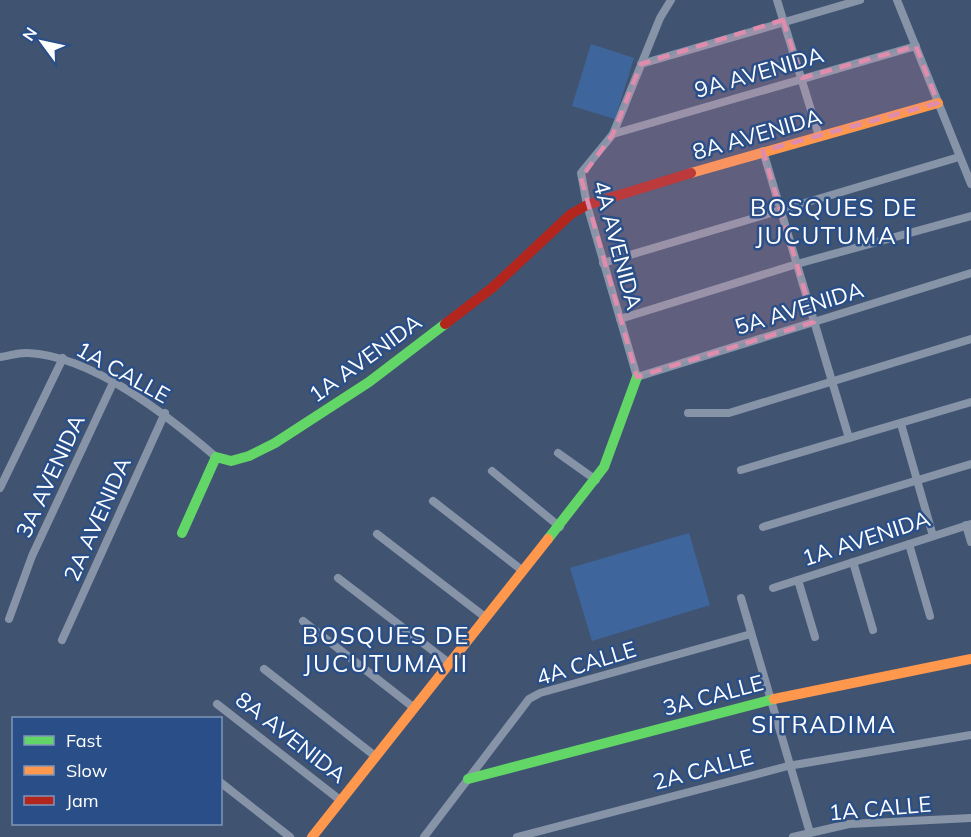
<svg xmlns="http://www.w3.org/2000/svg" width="971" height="837" viewBox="0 0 971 837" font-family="Mulish,sans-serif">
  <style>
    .garden { fill: #3f659d }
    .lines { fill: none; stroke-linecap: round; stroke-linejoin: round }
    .street { stroke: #8794a8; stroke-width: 8 }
    .fast { stroke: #63d668; stroke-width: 10 }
    .slow { stroke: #ff974d; stroke-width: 10 }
    .jam { stroke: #b3261e; stroke-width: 10 }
    .marked { fill: #e08cad; fill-opacity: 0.2; stroke: #e08cad; stroke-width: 4.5; stroke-dasharray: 12 8; stroke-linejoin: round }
    .labels { text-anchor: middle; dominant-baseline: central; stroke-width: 5; stroke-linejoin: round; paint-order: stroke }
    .street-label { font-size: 22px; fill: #fff; stroke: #2a4f88 }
    .neighbourhood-label { font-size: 24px; letter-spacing: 1.5px; fill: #fff; stroke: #2a4f88 }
  </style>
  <rect width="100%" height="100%" fill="#405472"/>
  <g class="garden">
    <polygon points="591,44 634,58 615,119 572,106"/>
    <polygon points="689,533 710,605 592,641 570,568"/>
  </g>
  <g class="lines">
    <g class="street">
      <polyline points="671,0 660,18 613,134 581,173 587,205 637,377 971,273"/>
      <polyline points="777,0 819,136"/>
      <polyline points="897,0 971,184"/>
      <polyline points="641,64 860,0"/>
      <polyline points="613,134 916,46"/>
      <polyline points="763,151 849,438"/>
      <polyline points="603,263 959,157"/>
      <polyline points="620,319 797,264 971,216"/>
      <path d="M0 357C9 356 19 352 28 353 93 356 168 416 216 457"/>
      <polyline points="688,413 729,413 971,339"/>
      <polyline points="901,424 933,536"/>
      <polyline points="558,453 596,480"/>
      <polyline points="741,470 971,402"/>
      <polyline points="492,471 560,527"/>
      <polyline points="0,488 63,358"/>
      <polyline points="433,501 523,571"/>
      <polyline points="966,525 971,542"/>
      <polyline points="763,527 971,464"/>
      <polyline points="377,534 485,617"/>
      <polyline points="909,544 930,616"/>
      <polyline points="853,562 873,630"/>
      <polyline points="338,578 449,663"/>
      <polyline points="798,580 815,637"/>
      <polyline points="773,588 971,524"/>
      <polyline points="741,598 810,833"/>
      <polyline points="9,619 32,556 113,383"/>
      <polyline points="303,621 413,707"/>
      <polyline points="62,640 165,413"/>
      <polyline points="264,669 375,756"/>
      <polyline points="217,704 340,800"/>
      <polyline points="220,782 290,837"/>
      <polyline points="424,837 529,699 540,693 751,634"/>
      <polyline points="517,837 788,766 971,735"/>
      <polyline points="793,837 849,824 971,818"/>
    </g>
    <g class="fast">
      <polyline points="182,533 216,457 231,461 249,456 275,443 369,382 445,324"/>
      <polyline points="548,539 604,467 637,377"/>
      <polyline points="468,779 774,699"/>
    </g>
    <g class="slow">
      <polyline points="691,173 938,103"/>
      <polyline points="774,699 971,659"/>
      <polyline points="312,837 548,539"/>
    </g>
    <polyline class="jam" points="445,324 492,288 571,214 587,205 691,173"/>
  </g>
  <path class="marked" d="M783 20 802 78 916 46 938 103 763 151 814 322 637 377 581 178 613 134 641 64Z"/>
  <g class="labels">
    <g class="street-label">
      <text transform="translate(759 72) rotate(-16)">9A AVENIDA</text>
      <text transform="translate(757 134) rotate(-16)">8A AVENIDA</text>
      <text transform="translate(618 245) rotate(75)">4A AVENIDA</text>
      <text transform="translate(799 308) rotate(-17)">5A AVENIDA</text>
      <text transform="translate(365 358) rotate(-36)">1A AVENIDA</text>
      <text transform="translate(123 372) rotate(29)">1A CALLE</text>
      <text transform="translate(50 476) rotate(-65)">3A AVENIDA</text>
      <text transform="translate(97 519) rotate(-66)">2A AVENIDA</text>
      <text transform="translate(866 538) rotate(-18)">1A AVENIDA</text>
      <text transform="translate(586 663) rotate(-17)">4A CALLE</text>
      <text transform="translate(713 695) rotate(-15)">3A CALLE</text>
      <text transform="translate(291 737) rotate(38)">8A AVENIDA</text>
      <text transform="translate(703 769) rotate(-15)">2A CALLE</text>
      <text transform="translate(880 808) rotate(-5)">1A CALLE</text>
    </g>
    <g class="neighbourhood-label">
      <text x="834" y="207">BOSQUES DE<tspan x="834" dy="28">JUCUTUMA I</tspan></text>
      <text x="386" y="635">BOSQUES DE<tspan x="386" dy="28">JUCUTUMA II</tspan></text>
      <text x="824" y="724">SITRADIMA</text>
    </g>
  </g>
  <rect x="12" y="717" width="210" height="108" fill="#2a4f88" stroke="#7f95b8" stroke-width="1.5"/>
  <rect x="24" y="736" width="30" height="9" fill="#63d668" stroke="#7f95b8" stroke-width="1.5"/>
  <text x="66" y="747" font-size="18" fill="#ffffff">Fast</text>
  <rect x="24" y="766" width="30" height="9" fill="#ff974d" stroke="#7f95b8" stroke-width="1.5"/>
  <text x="66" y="777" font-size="18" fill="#ffffff">Slow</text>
  <rect x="24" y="796" width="30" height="9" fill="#b3261e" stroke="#7f95b8" stroke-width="1.5"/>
  <text x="66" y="807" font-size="18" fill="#ffffff">Jam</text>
  <g transform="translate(42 42) rotate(303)" stroke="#2a4f88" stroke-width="4.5" paint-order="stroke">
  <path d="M0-4.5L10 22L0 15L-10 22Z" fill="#ffffff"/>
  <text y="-9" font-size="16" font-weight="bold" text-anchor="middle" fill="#ffffff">N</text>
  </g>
</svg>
